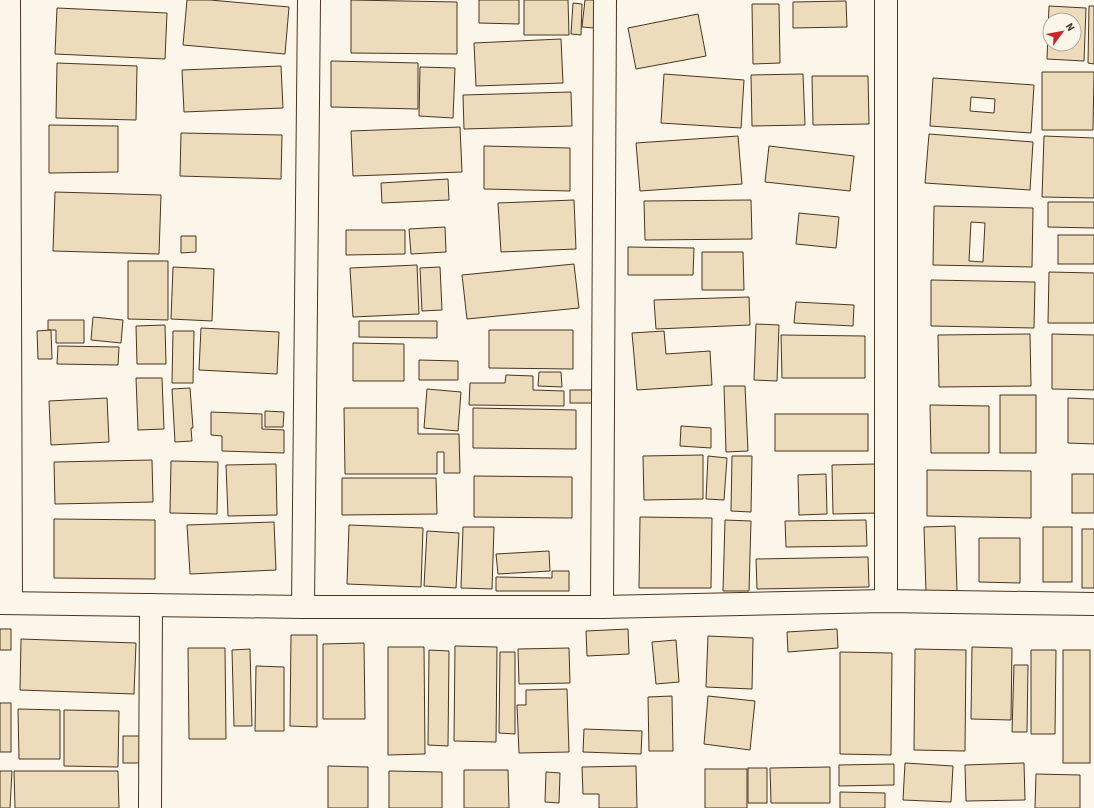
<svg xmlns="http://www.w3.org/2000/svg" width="1094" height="808" viewBox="0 0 1094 808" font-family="'Source Sans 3',sans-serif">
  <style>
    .building { fill: #ecdcbc; stroke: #4a3520; fill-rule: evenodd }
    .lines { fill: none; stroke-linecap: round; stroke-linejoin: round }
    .minor-casing { stroke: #4a3520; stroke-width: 24 }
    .minor { stroke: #fbf6e9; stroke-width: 22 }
  </style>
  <rect width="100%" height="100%" fill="#fbf6e9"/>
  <g class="building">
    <polygon points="187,0 210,0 289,7 285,54 183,45"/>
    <polygon points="351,0 457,2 457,54 351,53"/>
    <polygon points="479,0 519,0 519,24 479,23"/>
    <polygon points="524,0 568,0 569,35 524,35"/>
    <polygon points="585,0 597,0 594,28 582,27"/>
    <polygon points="846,1 847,27 793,28 793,2"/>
    <polygon points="573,3 582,4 581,35 571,34"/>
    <polygon points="752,4 779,4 780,63 753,64"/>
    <path d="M1049 6 1086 8 1084 61 1047 59ZM1050 20H1074V44H1050Z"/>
    <polygon points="1089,6 1094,6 1094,64 1088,63"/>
    <polygon points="57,8 167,13 165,59 55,54"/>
    <polygon points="698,14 706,56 636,69 628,28"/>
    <polygon points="561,39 563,83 476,86 474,43"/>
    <polygon points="331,61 418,63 418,109 331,107"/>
    <polygon points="57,63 137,66 136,120 56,118"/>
    <polygon points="281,66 283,108 184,112 182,70"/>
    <polygon points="420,67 455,68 453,118 419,116"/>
    <polygon points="1042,72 1094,72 1093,130 1042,130"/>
    <polygon points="664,74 744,80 741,128 661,123"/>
    <polygon points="803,74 805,125 752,126 751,75"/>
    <polygon points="812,76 868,76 869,124 813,125"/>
    <path d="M933 78 1034 85 1031 133 930 126ZM971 97 995 99 994 113 970 111Z"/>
    <polygon points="571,92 572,126 464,129 463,95"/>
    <polygon points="49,125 118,126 118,172 49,173"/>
    <polygon points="460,127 462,172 353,176 351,131"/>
    <polygon points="181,133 282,135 281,179 180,176"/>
    <polygon points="929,134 1033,142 1030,190 925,183"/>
    <polygon points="738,136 742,184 640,191 636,143"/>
    <polygon points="1044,136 1094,138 1094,198 1042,197"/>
    <polygon points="484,146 570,148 570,191 484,189"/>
    <polygon points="769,146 854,156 850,191 765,182"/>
    <polygon points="448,179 449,200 382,203 381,183"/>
    <polygon points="55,192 161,195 159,254 53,251"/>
    <polygon points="574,200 576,249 501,252 498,203"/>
    <polygon points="751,200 752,239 645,240 644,201"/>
    <polygon points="1048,202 1094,202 1094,228 1048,227"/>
    <path d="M934 206 1033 208 1032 267 933 265ZM971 222 985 223 983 262 969 261Z"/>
    <polygon points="799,213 839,217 836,248 796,244"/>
    <polygon points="445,227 446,252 411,254 409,229"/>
    <polygon points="346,230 405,230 405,254 346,255"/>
    <rect x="1058" y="235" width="36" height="29"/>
    <polygon points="181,236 196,236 196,252 181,253"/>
    <polygon points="628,247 694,248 693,275 628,275"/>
    <polygon points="702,252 743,252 744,290 702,290"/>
    <polygon points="128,261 168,261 168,320 128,319"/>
    <polygon points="574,264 579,308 467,319 462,275"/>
    <polygon points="417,265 419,314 353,317 350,268"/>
    <polygon points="173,267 214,269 212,321 171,319"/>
    <polygon points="440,267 442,310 422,311 420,268"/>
    <polygon points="1049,272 1094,273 1094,323 1048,323"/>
    <polygon points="931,280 1035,282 1034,328 931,326"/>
    <polygon points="749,297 750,325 656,329 654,300"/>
    <polygon points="796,302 854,305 853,326 794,323"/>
    <polygon points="93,317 123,320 121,343 91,340"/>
    <polygon points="48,320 84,320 84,343 56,343 56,330 48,330"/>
    <polygon points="359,321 437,321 437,338 359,337"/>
    <polygon points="756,324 779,325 777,381 754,380"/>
    <polygon points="165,325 166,364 137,364 136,326"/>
    <polygon points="201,328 279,332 277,374 199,370"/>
    <polygon points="51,330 52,359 38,359 37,331"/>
    <polygon points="489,330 573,330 573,369 489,368"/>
    <polygon points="173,331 194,331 193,383 172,383"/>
    <polygon points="664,331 666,354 710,351 712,385 637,390 632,333"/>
    <polygon points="1030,334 1031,386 939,387 938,335"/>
    <polygon points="1052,334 1094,335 1094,390 1052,389"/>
    <polygon points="781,335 865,336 865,378 782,378"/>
    <polygon points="353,343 404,344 404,381 353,381"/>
    <polygon points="58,346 119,347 118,365 57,364"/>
    <polygon points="419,360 458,361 458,380 419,380"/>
    <polygon points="539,372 561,372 562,387 538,386"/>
    <polygon points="506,375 533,376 533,390 564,391 564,406 469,405 470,383 505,383"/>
    <polygon points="136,378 162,378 164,429 138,430"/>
    <polygon points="724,386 745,386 748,451 726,452"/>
    <polygon points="190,388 193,428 191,428 192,441 175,442 172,389"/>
    <polygon points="427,389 461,392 458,431 424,428"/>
    <rect x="570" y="390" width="22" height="13"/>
    <rect x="1000" y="395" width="36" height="58"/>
    <polygon points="107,398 109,442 51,445 49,401"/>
    <polygon points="1068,398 1094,399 1094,444 1068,443"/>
    <polygon points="930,405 989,406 989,453 931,453"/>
    <polygon points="344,408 418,408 418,434 459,434 460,473 444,473 444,452 437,452 437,474 345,474"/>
    <polygon points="473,408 576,410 576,449 473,448"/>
    <polygon points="265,411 284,412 283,427 265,427"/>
    <polygon points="211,412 262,414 262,429 284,430 284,453 222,451 222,436 211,435"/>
    <rect x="775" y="414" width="93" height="37"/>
    <polygon points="681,426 711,428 711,448 680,446"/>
    <polygon points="703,455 703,499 644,500 643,456"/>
    <polygon points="708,456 727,458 724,500 706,499"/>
    <polygon points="732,456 752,456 751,512 731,511"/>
    <polygon points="152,460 153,502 55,504 54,462"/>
    <polygon points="171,461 218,462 217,514 170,513"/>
    <polygon points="276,464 277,515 228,516 226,465"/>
    <polygon points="876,464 877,513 833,514 832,465"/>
    <polygon points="927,470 1031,471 1031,518 927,516"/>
    <polygon points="826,474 827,514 799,515 798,475"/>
    <rect x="1072" y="474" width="22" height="39"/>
    <polygon points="474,476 572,477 572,518 474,517"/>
    <polygon points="342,478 436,478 437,514 342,515"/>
    <polygon points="640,517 712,518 711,588 639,588"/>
    <polygon points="54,519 155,520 155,579 54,578"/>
    <polygon points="725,520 751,521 749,591 723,591"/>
    <polygon points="866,520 867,546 786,547 785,521"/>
    <polygon points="274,522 276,570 190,574 187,525"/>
    <polygon points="349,525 423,528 421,587 347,584"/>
    <polygon points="955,526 957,592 926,593 924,527"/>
    <polygon points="463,527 494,527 492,589 461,588"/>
    <rect x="1043" y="527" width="29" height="55"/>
    <rect x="1082" y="529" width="12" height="59"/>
    <polygon points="427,531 459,533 456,588 424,586"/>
    <polygon points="979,538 1020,538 1020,583 979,582"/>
    <polygon points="549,551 550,571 498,574 496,554"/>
    <polygon points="868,557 869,587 757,589 756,559"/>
    <polygon points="552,571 569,571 569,591 496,591 496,577 552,578"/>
    <rect x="0" y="629" width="11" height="21"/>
    <polygon points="628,629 629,654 587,656 586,631"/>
    <polygon points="837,629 838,648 788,652 787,632"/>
    <polygon points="291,635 317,635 317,727 290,726"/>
    <polygon points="708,636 753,638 752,689 706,687"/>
    <polygon points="21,639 136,643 134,694 20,690"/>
    <polygon points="676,640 679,682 656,684 652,642"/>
    <polygon points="364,643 365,719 323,719 323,644"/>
    <polygon points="455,646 497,647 496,742 454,741"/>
    <polygon points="388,647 424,647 425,754 388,755"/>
    <polygon points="972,647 1012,648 1011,720 971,719"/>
    <polygon points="188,648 225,648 226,739 189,739"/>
    <polygon points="569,648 570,683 519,684 518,649"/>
    <polygon points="250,649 252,726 234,726 232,650"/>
    <polygon points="915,649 966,650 965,751 914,750"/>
    <polygon points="429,650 449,651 448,746 428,745"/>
    <polygon points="1031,650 1056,650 1055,734 1031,734"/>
    <rect x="1063" y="650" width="27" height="113"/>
    <polygon points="500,652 515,652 515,734 499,733"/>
    <polygon points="840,652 892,653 891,755 840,754"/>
    <polygon points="1014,665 1028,665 1027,732 1012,732"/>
    <polygon points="256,666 284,667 284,731 255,731"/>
    <polygon points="567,689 569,752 519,753 517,705 526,705 526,690"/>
    <polygon points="672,696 673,751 649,751 648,697"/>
    <polygon points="708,696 755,701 750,750 704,744"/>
    <rect x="0" y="703" width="11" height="49"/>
    <polygon points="18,709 60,710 60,759 19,759"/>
    <polygon points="64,710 119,711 118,767 64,766"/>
    <polygon points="584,729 642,731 641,754 583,752"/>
    <rect x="123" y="736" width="19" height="27"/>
    <polygon points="905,763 953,766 951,802 903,800"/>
    <polygon points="1024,763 1025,800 966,801 965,765"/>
    <polygon points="894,764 894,785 839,786 839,765"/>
    <polygon points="328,766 368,767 368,808 328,808"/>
    <polygon points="636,766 637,808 599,808 599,794 583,794 582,767"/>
    <polygon points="830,767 830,803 771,803 770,768"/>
    <rect x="748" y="768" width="19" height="35"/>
    <rect x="705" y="769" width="42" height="39"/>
    <polygon points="464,770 508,770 509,808 464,808"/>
    <polygon points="0,771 12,771 10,808 0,808"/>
    <polygon points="14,771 118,771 119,808 15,808"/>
    <polygon points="389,771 442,772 442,808 389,808"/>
    <polygon points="546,772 560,773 559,803 545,802"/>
    <polygon points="1036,774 1080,775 1080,808 1035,808"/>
    <polygon points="840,792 885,793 885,808 840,808"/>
  </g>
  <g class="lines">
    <defs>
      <g id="minor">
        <polyline points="9,0 11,603"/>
        <polyline points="886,601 886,0"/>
        <polyline points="0,603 303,607 602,607 886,601 1094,604"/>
        <polyline points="303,607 309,0"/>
        <polyline points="602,607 605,0"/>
        <polyline points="150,808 151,605"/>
      </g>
    </defs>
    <use href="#minor" class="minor-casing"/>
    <use href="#minor" class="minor"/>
  </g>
  <g transform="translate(1062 32) rotate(58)"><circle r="19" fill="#fbf6e9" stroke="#b4a999"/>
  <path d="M0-3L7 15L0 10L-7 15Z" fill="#c62828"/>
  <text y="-6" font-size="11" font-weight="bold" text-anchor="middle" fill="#4a3520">N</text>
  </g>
</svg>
